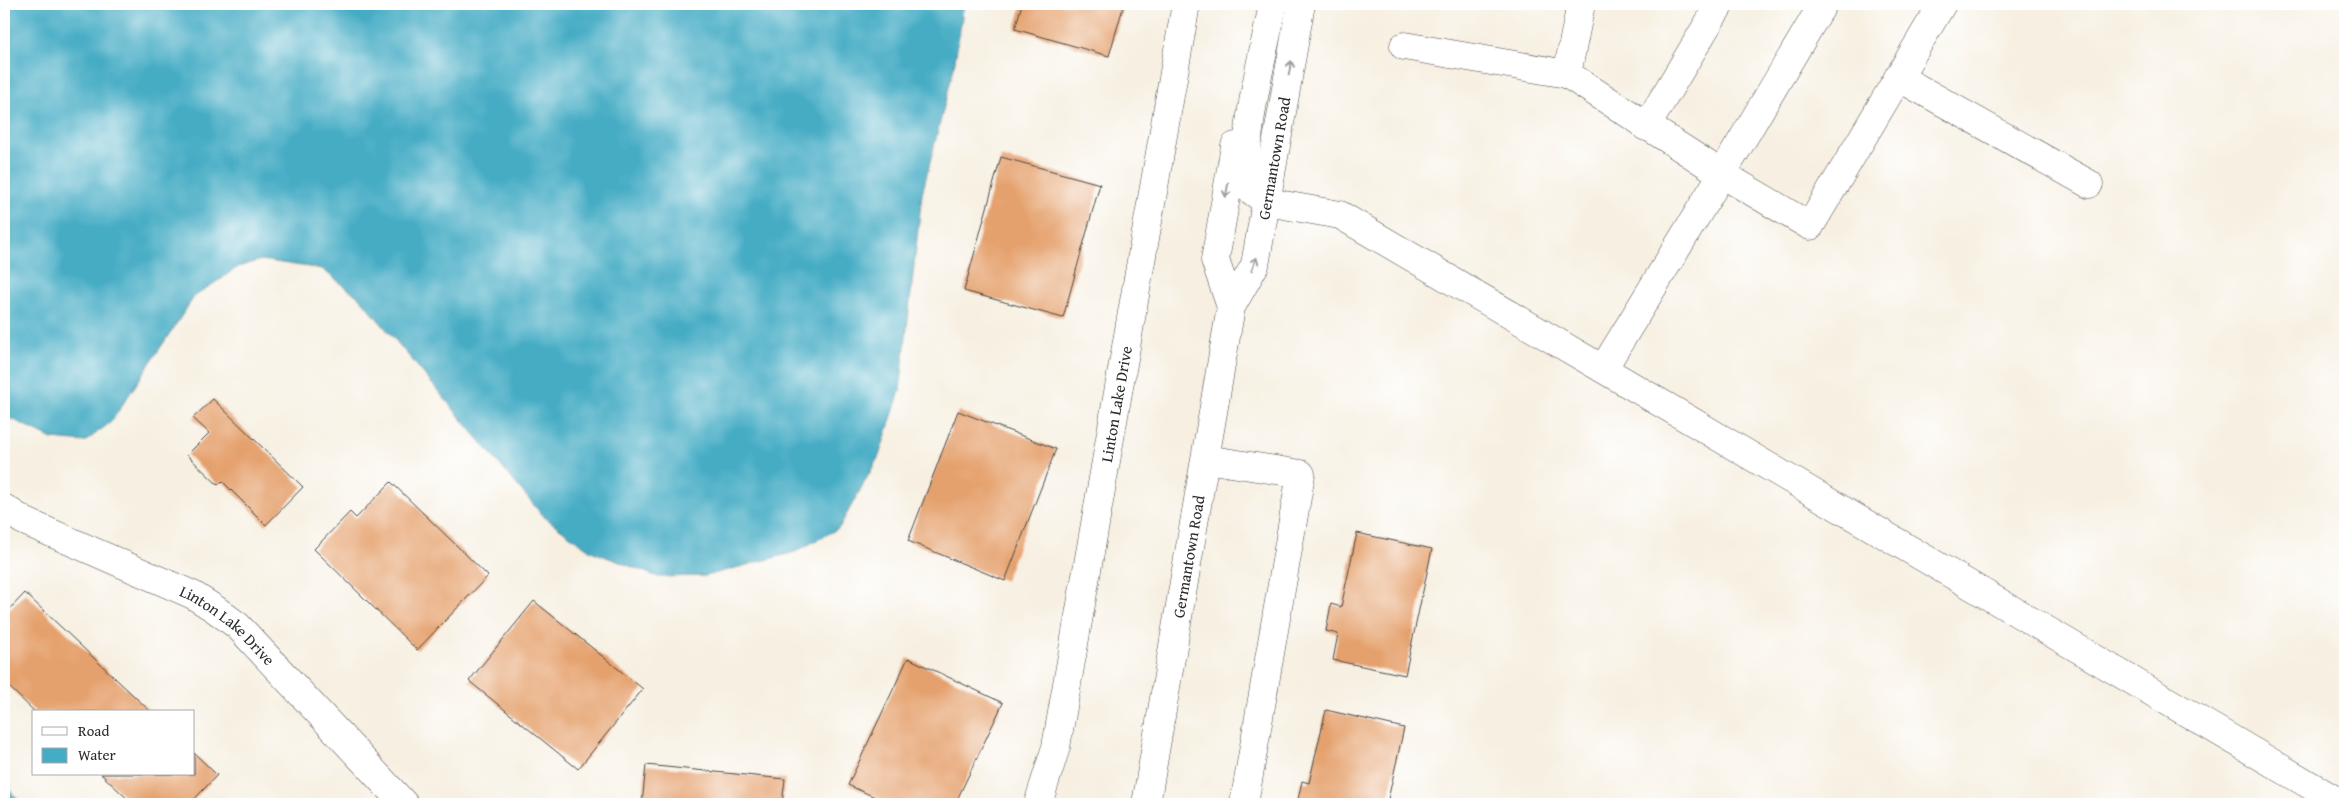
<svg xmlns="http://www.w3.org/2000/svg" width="2349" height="808" viewBox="0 0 2349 808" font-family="'Gentium Book Plus',serif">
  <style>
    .water { fill: #44acc4; stroke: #386c78 }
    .building { fill: #e5a16d }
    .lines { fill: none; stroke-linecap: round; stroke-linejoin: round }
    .minor-casing { stroke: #4a4946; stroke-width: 29 }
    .minor { stroke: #fff; stroke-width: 28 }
    .oneway { stroke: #a0a0a0 }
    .labels { text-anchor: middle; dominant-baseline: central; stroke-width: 4; stroke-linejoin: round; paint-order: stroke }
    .street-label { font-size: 16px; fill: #2b2b2b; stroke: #fff }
  </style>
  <rect width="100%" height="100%" fill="#fff"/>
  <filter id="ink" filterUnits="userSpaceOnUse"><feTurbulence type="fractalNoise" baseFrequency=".02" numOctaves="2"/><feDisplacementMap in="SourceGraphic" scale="10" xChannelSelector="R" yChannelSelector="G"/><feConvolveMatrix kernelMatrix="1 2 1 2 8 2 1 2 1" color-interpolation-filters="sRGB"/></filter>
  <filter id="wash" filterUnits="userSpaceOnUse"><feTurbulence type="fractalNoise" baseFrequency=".0096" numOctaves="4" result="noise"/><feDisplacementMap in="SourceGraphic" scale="20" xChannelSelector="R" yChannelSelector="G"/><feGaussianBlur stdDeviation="1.12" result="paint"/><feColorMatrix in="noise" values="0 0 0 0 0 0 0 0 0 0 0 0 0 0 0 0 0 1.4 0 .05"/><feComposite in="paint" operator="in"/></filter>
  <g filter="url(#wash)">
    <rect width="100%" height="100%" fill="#f7f0e2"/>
    <g class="water">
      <polygon points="4,4 964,4 954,67 922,194 900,391 879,456 839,528 795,552 706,576 658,577 591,551 543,516 360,298 322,269 261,260 238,267 194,297 111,422 85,442 52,439 4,415"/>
      <polygon points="4,784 22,804 4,804"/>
    </g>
    <g id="blocks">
      <g class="building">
        <polygon points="1022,4 1124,4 1109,56 1015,29"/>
        <polygon points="1001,157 1100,184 1063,318 964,291"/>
        <polygon points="213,399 303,487 266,525 222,481 218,485 187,455 209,433 193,418"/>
        <polygon points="958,411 1056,449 1005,581 908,541"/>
        <polygon points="391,482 488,576 417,650 314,549 350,512 356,518"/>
        <polygon points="1357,533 1432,549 1405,675 1333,660 1338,634 1326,631 1331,604 1341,607"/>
        <polygon points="25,593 151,712 35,712 4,682 4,615"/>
        <polygon points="534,601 643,689 578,769 469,681"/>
        <polygon points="908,658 1003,703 955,804 890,804 848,785"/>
        <polygon points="1326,710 1404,728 1387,804 1297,804 1302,781 1309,783"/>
        <polygon points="194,753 217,775 190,804 133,804 101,774 194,774"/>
        <polygon points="646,765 785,779 782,804 642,804"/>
      </g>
    </g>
  </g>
  <g filter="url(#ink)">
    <use href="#blocks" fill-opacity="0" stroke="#4a4946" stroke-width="1"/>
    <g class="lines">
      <defs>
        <g id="minor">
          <path d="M1273 4C1263 57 1240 138 1249 189L1267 202 1340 215 1603 369 1722 174 1810 226 1942 4"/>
          <polyline points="1581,4 1567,74 1722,174 1823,4"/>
          <polyline points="1404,46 1567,74"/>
          <polyline points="1898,77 2089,184"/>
          <polyline points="1646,127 1720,4"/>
          <polyline points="1231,307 1215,260 1235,146"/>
          <polyline points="1603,369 2342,804"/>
          <polyline points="1206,459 1301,474 1244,804"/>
          <path id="s1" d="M4 508 24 521 193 595 215 609 238 626 404 804"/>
          <path id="s2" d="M1038 804 1056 747 1186 4"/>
          <path id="s3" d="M1146 804 1231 307 1255 265 1301 4"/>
        </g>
      </defs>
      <use href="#minor" class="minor-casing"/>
      <use href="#minor" class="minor"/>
    </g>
    <defs><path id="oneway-shaft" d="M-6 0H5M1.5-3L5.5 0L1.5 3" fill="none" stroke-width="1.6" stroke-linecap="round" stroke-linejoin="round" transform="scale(1.25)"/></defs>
    <g class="oneway">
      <use href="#oneway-shaft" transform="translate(1290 68) rotate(-80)"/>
      <use href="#oneway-shaft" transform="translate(1227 190) rotate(100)"/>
      <use href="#oneway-shaft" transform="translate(1254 264) rotate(-70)"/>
    </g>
  </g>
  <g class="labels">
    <g class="street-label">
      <text stroke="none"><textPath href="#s3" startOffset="661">Germantown Road</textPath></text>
      <text stroke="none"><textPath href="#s2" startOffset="408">Linton Lake Drive</textPath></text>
      <text stroke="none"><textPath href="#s3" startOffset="251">Germantown Road</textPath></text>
      <text stroke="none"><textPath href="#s1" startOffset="254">Linton Lake Drive</textPath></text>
    </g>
  </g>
  <rect width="2349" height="808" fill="none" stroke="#fff" stroke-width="20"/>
  <rect x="32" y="710" width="162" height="65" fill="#ffffff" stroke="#aaaaaa"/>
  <rect x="42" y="727" width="25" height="8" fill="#ffffff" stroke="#aaaaaa"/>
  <text x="78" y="736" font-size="15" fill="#2b2b2b">Road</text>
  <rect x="42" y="748" width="25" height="15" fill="#44acc4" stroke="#aaaaaa"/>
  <text x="78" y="760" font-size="15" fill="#2b2b2b">Water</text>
</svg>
